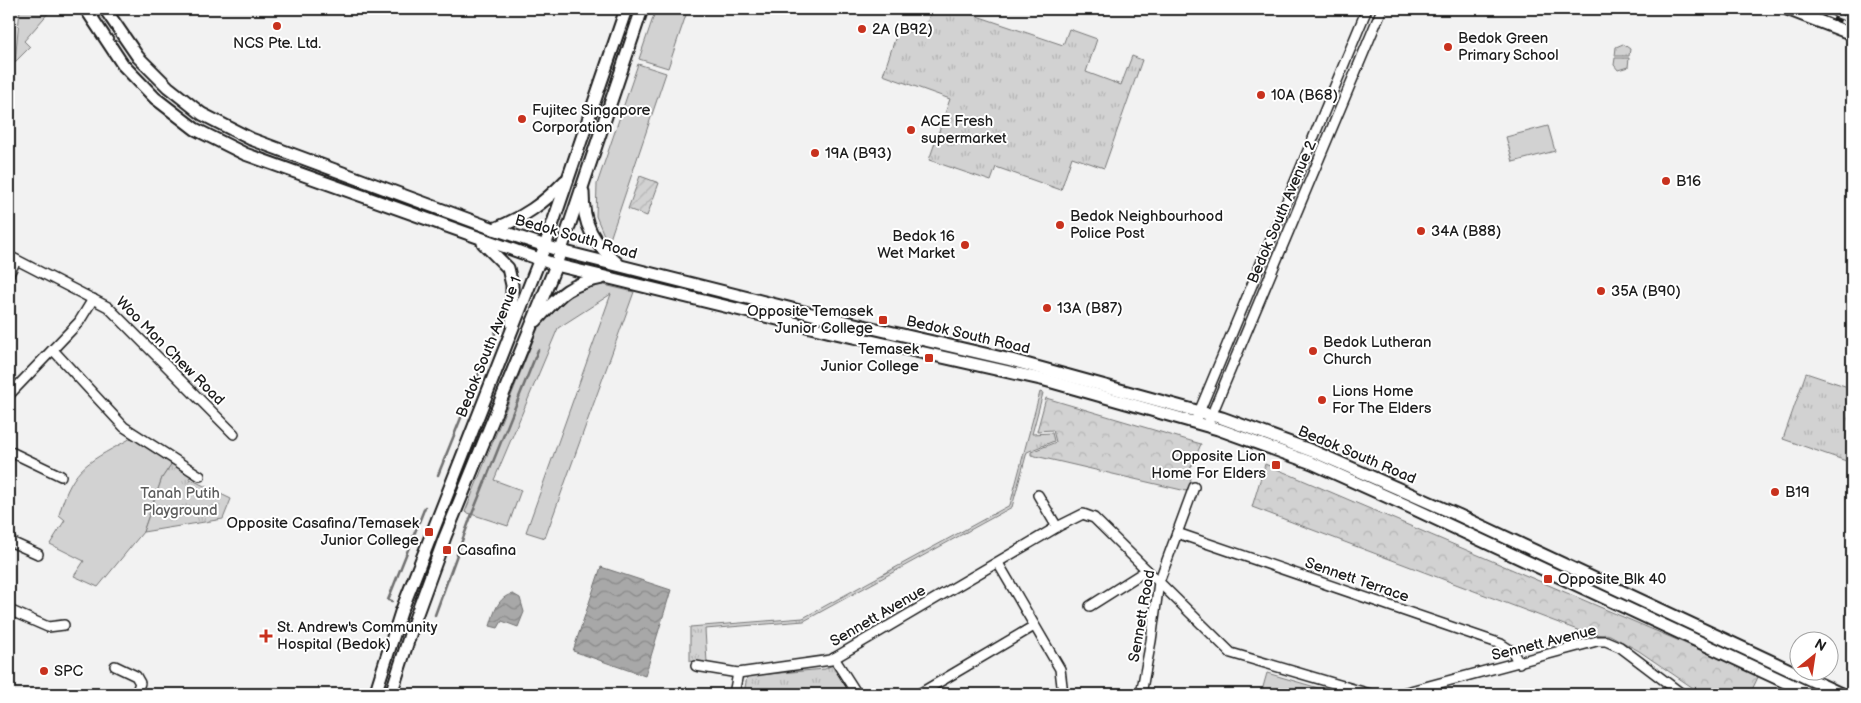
<svg xmlns="http://www.w3.org/2000/svg" width="1861" height="703" viewBox="0 0 1861 703" font-family="'Balsamiq Sans',sans-serif">
  <style>
    .grass { fill: #d2d2d2; stroke: #777 }
    .forest { fill: url(#forest-crowns); stroke: #777 }
    .park { fill: url(#park-tufts); stroke: #777 }
    .garden { fill: url(#garden-furrows); stroke: #777 }
    .water { fill: url(#water-waves); stroke: #707070 }
    .lines { fill: none; stroke-linecap: round; stroke-linejoin: round }
    .stream { stroke: #707070; stroke-width: 2.5 }
    .minor-casing { stroke: #1c1c1c; stroke-width: 12 }
    .major-casing { stroke: #1c1c1c; stroke-width: 15 }
    .minor { stroke: #fff; stroke-width: 9 }
    .major { stroke: #fff; stroke-width: 11 }
    .rail-casing { stroke: #1c1c1c; stroke-width: 4.5 }
    .rail { stroke: #fff; stroke-width: 2.5; stroke-dasharray: 8; stroke-linecap: butt }
    .poi-dot { fill: #c8321e; stroke: #fff; stroke-width: 2 }
    .labels { text-anchor: middle; dominant-baseline: central; stroke-width: 4; stroke-linejoin: round; paint-order: stroke }
    .poi-label { font-size: 15px; fill: #1c1c1c; stroke: #fff; text-anchor: start }
    .street-label { font-size: 15px; fill: #1c1c1c; stroke: #fff }
    .park-label { font-size: 15px; fill: #5c5c5c; stroke: #fff }
  </style>
  <defs>
    <pattern id="forest-crowns" width="20" height="18" patternUnits="userSpaceOnUse" patternTransform="scale(1.25)"><rect width="20" height="18" fill="#d2d2d2"/><path d="M2 6a3 3 0 1 1 6 0M12 15a3 3 0 1 1 6 0" fill="none" stroke="#b4b4b4"/></pattern>
    <pattern id="park-tufts" width="24" height="20" patternUnits="userSpaceOnUse" patternTransform="scale(1.25)"><rect width="24" height="20" fill="#d2d2d2"/><path d="M3 7l-1-3M5 7V3M7 7l1-3M15 17l-1-3M17 17v-4M19 17l1-3" fill="none" stroke="#b4b4b4"/></pattern>
    <pattern id="garden-furrows" width="10" height="10" patternUnits="userSpaceOnUse" patternTransform="scale(1.25)"><rect width="10" height="10" fill="#d2d2d2"/><path d="M-1 1l2-2M0 10L10 0M9 11l2-2" fill="none" stroke="#b4b4b4"/></pattern>
    <pattern id="water-waves" width="16" height="10" patternUnits="userSpaceOnUse" patternTransform="scale(1.25)"><rect width="16" height="10" fill="#a8a8a8"/><path d="M0 5q4-4 8 0t8 0" fill="none" stroke="#888"/></pattern>
  </defs>
  <rect width="100%" height="100%" fill="#f2f2f2"/>
  <filter id="ink" filterUnits="userSpaceOnUse"><feTurbulence type="fractalNoise" baseFrequency=".02" numOctaves="2"/><feDisplacementMap in="SourceGraphic" scale="10" xChannelSelector="R" yChannelSelector="G"/><feConvolveMatrix kernelMatrix="1 2 1 2 8 2 1 2 1" color-interpolation-filters="sRGB"/></filter>
  <g filter="url(#ink)">
    <g class="grass">
      <polygon points="20,9 49,9 50,11 24,41 30,47 15,62"/>
      <polygon points="656,9 688,9 668,68 639,59"/>
      <polygon points="638,64 666,73 608,245 596,216 597,184"/>
      <polygon points="1548,126 1555,151 1513,162 1506,137"/>
      <polygon points="604,285 634,292 545,538 526,532 611,294 558,328 494,480 521,490 508,526 465,512 538,328 572,294 581,289"/>
      <path d="M133 437 172 463 162 478 143 532 98 587 74 576 84 561 50 544 65 520 59 515C73 464 90 462 133 437Z"/>
      <polygon points="1267,673 1339,694 1261,694"/>
    </g>
    <g class="forest">
      <polygon points="1046,398 1201,444 1190,470 1191,483 1186,491 1031,455 1031,452 1056,442 1053,430 1037,431"/>
      <polygon points="1265,464 1759,675 1750,694 1702,694 1639,651 1610,635 1588,634 1252,507"/>
    </g>
    <g class="park">
      <polygon points="936,9 972,9 971,14 1063,45 1069,29 1097,39 1086,72 1121,85 1132,56 1142,60 1104,168 1072,157 1061,190 996,167 991,181 929,160 950,99 883,75 899,27 923,35 931,11"/>
      <polygon points="1623,44 1630,49 1629,56 1615,56 1616,47"/>
      <polygon points="1615,58 1629,58 1628,67 1618,70 1614,65"/>
      <polygon points="1806,373 1851,388 1852,386 1852,463 1783,439"/>
      <polygon points="1040,392 1043,393 1032,434 1052,433 1054,441 1027,452 1012,507 804,621 705,629 707,663 690,661 690,627 803,618 1010,505"/>
      <polygon points="172,463 191,476 190,479 231,499 223,519 143,532 162,478"/>
      <polygon points="836,663 855,694 744,694 747,676 825,669"/>
    </g>
    <polygon class="garden" points="640,176 659,183 647,216 628,209"/>
    <g class="water">
      <polygon points="601,567 671,590 645,676 573,651"/>
      <path d="M513 594 520 598 524 612 518 627 502 621 498 628 490 626C494 613 498 596 513 594Z"/>
    </g>
    <g class="lines">
      <g class="stream">
        <polyline points="438,475 498,326"/>
        <polyline points="392,601 388,600 425,507"/>
        <polyline points="435,615 470,519 538,350"/>
      </g>
      <defs>
        <g id="minor">
          <polyline points="9,256 108,307 234,434"/>
          <polyline points="9,274 16,260"/>
          <polyline points="53,350 124,427 200,476"/>
          <polyline points="9,395 79,322 93,299"/>
          <polyline points="1197,417 1367,9"/>
          <polyline points="1209,421 1382,9"/>
          <polyline points="9,451 61,476"/>
          <polyline points="1038,495 1057,527"/>
          <polyline points="1177,533 1501,644 1512,651 1519,663"/>
          <polyline points="9,541 38,554"/>
          <polyline points="998,563 1060,669 1063,694"/>
          <polyline points="1090,606 1147,570"/>
          <polyline points="9,610 48,627 64,625"/>
          <polyline points="834,658 857,694"/>
          <polyline points="115,666 136,676 140,683 136,694"/>
          <polyline points="696,666 738,673 831,660 1057,527 1083,514 1094,518 1231,653 1370,694"/>
          <polyline points="734,694 738,673"/>
          <polyline points="919,694 1034,626"/>
          <polyline points="1141,694 1151,641 1159,582 1194,487"/>
          <polyline points="1399,694 1597,641 1606,641 1620,647 1682,694"/>
        </g>
        <g id="major">
          <polyline points="86,9 123,65 155,98 195,129 245,154 556,265 831,332 1045,380 1218,429 1312,463 1410,507 1811,694"/>
          <polyline points="105,9 138,57 168,87 202,114 251,139 494,229 561,251 816,315 1011,360 1222,418 1315,452 1458,515 1841,694"/>
          <polyline points="1787,9 1852,34"/>
          <polyline points="1846,9 1852,11"/>
          <path d="M583 192C583 226 593 242 618 264"/>
          <path d="M494 229C523 218 544 203 565 181"/>
          <polyline points="483,243 508,268 512,285 512,323"/>
          <path d="M536 321C560 295 566 285 602 278"/>
          <polyline points="375,694 401,612 545,246 626,9"/>
          <polyline points="391,694 415,619 445,537 556,265 642,9"/>
        </g>
      </defs>
      <use href="#minor" class="minor-casing"/>
      <use href="#major" class="major-casing"/>
      <use href="#minor" class="minor"/>
      <use href="#major" class="major"/>
      <defs>
        <polyline id="rail" points="1811,9 1852,26"/>
      </defs>
      <use href="#rail" class="rail-casing"/>
      <use href="#rail" class="rail"/>
    </g>
  </g>
  <g class="poi-dot">
    <circle cx="277" cy="26" r="5"/>
    <circle cx="862" cy="29" r="5"/>
    <circle cx="1448" cy="47" r="5"/>
    <circle cx="1261" cy="95" r="5"/>
    <circle cx="522" cy="119" r="5"/>
    <circle cx="911" cy="130" r="5"/>
    <circle cx="815" cy="153" r="5"/>
    <circle cx="1666" cy="181" r="5"/>
    <circle cx="1060" cy="225" r="5"/>
    <circle cx="1421" cy="231" r="5"/>
    <circle cx="965" cy="245" r="5"/>
    <circle cx="1601" cy="291" r="5"/>
    <circle cx="1047" cy="308" r="5"/>
    <rect x="878" y="315" width="10" height="10" rx="2.5"/>
    <circle cx="1313" cy="351" r="5"/>
    <rect x="924" y="353" width="10" height="10" rx="2.5"/>
    <circle cx="1322" cy="400" r="5"/>
    <rect x="1271" y="460" width="10" height="10" rx="2.5"/>
    <circle cx="1775" cy="492" r="5"/>
    <rect x="424" y="527" width="10" height="10" rx="2.5"/>
    <rect x="442" y="545" width="10" height="10" rx="2.5"/>
    <rect x="1543" y="574" width="10" height="10" rx="2.5"/>
    <path d="M263.5 628.5h5v5h5v5h-5v5h-5v-5h-5v-5h5z"/>
    <circle cx="44" cy="671" r="5"/>
  </g>
  <g class="labels">
    <g class="poi-label">
      <text x="872" y="29">2A (B92)</text>
      <text x="1458" y="38">Bedok Green<tspan x="1458" dy="17">Primary School</tspan></text>
      <text x="277" y="43" text-anchor="middle">NCS Pte. Ltd.</text>
      <text x="1271" y="95">10A (B68)</text>
      <text x="532" y="110">Fujitec Singapore<tspan x="532" dy="17">Corporation</tspan></text>
      <text x="921" y="121">ACE Fresh<tspan x="921" dy="17">supermarket</tspan></text>
      <text x="825" y="153">19A (B93)</text>
      <text x="1676" y="181">B16</text>
      <text x="1070" y="216">Bedok Neighbourhood<tspan x="1070" dy="17">Police Post</tspan></text>
      <text x="1431" y="231">34A (B88)</text>
      <text x="955" y="236" text-anchor="end">Bedok 16<tspan x="955" dy="17">Wet Market</tspan></text>
      <text x="1611" y="291">35A (B90)</text>
      <text x="1057" y="308">13A (B87)</text>
      <text x="873" y="311" text-anchor="end">Opposite Temasek<tspan x="873" dy="17">Junior College</tspan></text>
      <text x="1323" y="342">Bedok Lutheran<tspan x="1323" dy="17">Church</tspan></text>
      <text x="919" y="349" text-anchor="end">Temasek<tspan x="919" dy="17">Junior College</tspan></text>
      <text x="1332" y="391">Lions Home<tspan x="1332" dy="17">For The Elders</tspan></text>
      <text x="1266" y="456" text-anchor="end">Opposite Lion<tspan x="1266" dy="17">Home For Elders</tspan></text>
      <text x="1785" y="492">B19</text>
      <text x="419" y="523" text-anchor="end">Opposite Casafina/Temasek<tspan x="419" dy="17">Junior College</tspan></text>
      <text x="457" y="550">Casafina</text>
      <text x="1558" y="579">Opposite Blk 40</text>
      <text x="277" y="627">St. Andrew's Community<tspan x="277" dy="17">Hospital (Bedok)</tspan></text>
      <text x="54" y="671">SPC</text>
    </g>
    <g class="street-label">
      <text transform="translate(1282 212) rotate(-67)">Bedok South Avenue 2</text>
      <text transform="translate(576 237) rotate(16)">Bedok South Road</text>
      <text transform="translate(968 335) rotate(13)">Bedok South Road</text>
      <text transform="translate(489 347) rotate(-68)">Bedok South Avenue 1</text>
      <text transform="translate(170 351) rotate(45)">Woo Mon Chew Road</text>
      <text transform="translate(1357 455) rotate(23)">Bedok South Road</text>
      <text transform="translate(1357 580) rotate(19)">Sennett Terrace</text>
      <text transform="translate(878 616) rotate(-30)">Sennett Avenue</text>
      <text transform="translate(1142 616) rotate(-80)">Sennett Road</text>
      <text transform="translate(1544 643) rotate(-14)">Sennett Avenue</text>
    </g>
    <g class="park-label">
      <text x="180" y="493">Tanah Putih<tspan x="180" dy="17">Playground</tspan></text>
    </g>
  </g>
  <rect width="1861" height="703" fill="none" stroke="#fff" stroke-width="30"/>
  <rect x="15" y="15" width="1831" height="673" fill="none" stroke="#1c1c1c" stroke-width="2" filter="url(#ink)"/>
  <g transform="translate(1814 656) rotate(30)"><circle r="24" fill="#ffffff" stroke="#a4a4a4"/>
  <path d="M0-4L9 19L0 12L-9 19Z" fill="#c8321e"/>
  <text y="-8" font-size="14" font-weight="bold" text-anchor="middle" fill="#1c1c1c">N</text>
  </g>
</svg>
